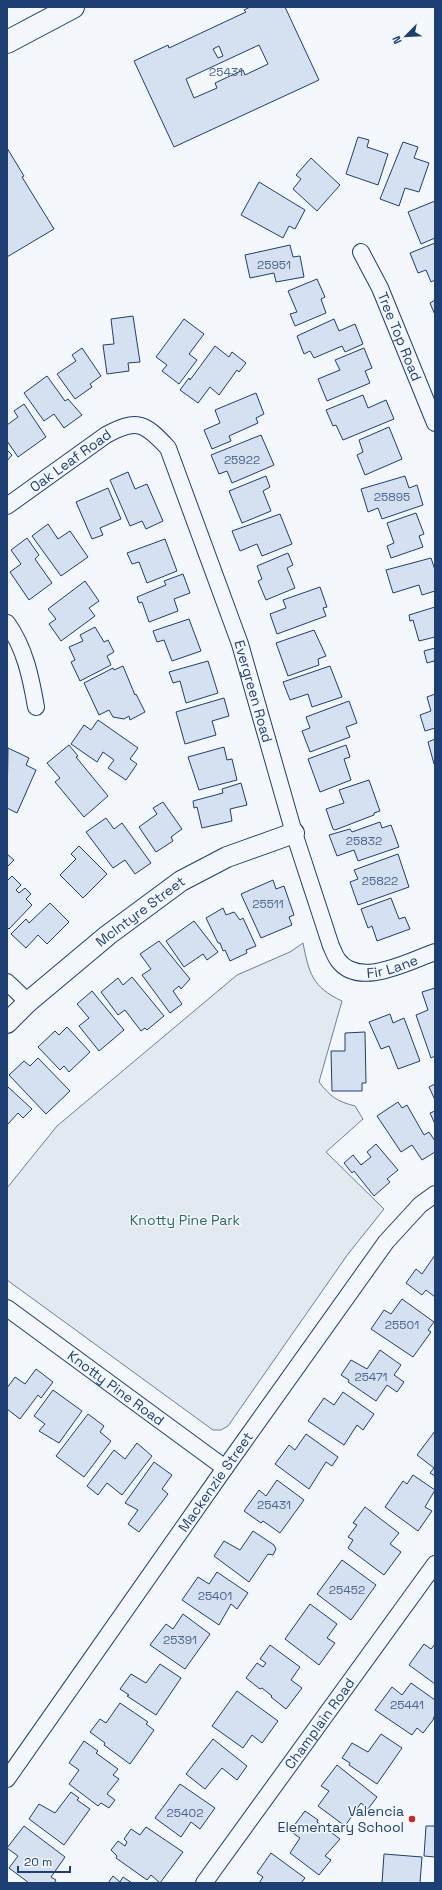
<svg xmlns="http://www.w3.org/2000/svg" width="442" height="1890" viewBox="0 0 442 1890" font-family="'Space Grotesk',sans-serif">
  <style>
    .green { fill: #e3e9f0; stroke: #687fa3 }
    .building { fill: #d5e0f0; stroke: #1d3f73; fill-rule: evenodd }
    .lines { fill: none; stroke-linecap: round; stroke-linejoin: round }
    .minor-casing { stroke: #1d3f73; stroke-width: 18 }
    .tertiary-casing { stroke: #1d3f73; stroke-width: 22 }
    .secondary-casing { stroke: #1d3f73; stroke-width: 24 }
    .minor { stroke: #f4f7fb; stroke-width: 16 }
    .tertiary { stroke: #f4f7fb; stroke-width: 20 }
    .secondary { stroke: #f4f7fb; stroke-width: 22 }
    .poi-dot { fill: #c62828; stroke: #f4f7fb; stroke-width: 1.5 }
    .labels { text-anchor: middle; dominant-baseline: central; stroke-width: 3; stroke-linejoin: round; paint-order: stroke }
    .number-label { font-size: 12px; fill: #4b6792 }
    .street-label { font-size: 14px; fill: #1d3f73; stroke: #f4f7fb }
    .park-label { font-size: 14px; fill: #2c6c60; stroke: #f4f7fb }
    .poi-label { font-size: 14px; fill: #1d3f73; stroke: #f4f7fb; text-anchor: end }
  </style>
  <rect width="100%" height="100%" fill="#f4f7fb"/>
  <path class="green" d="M303 943C309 973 312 987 342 1001L319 1082C331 1097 336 1101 355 1106L363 1119 326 1152 384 1209 348 1254 228 1426 221 1430H213L7 1280V1188L57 1126 237 975 290 952Z"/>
  <g class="building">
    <path d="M250 7H285L319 80 174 147 134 61 168 45 169 48 246 12 244 10ZM259 45 268 64 245 75 243 70 215 83 217 88 194 98 186 79ZM219 46 223 56 218 58 213 49Z"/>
    <polygon points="358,137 369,140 367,147 388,154 378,185 346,174"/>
    <polygon points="403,142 418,147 414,158 429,163 419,192 405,188 399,206 380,199"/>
    <polygon points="7,148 24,176 22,177 54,229 7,257"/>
    <polygon points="311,158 340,185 317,211 293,189 301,179 296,175"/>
    <polygon points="259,182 305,210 295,229 289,226 283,238 241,215"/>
    <polygon points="435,201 435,238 421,244 408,212"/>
    <polygon points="435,243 435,280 431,282 426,270 418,273 410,253"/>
    <polygon points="290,245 293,257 300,256 304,277 276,282 274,273 250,278 245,255"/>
    <polygon points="317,279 325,297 321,299 326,313 295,326 290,314 297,312 288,291"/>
    <polygon points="435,300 435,315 430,303"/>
    <polygon points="133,316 140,362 128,363 129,371 107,374 103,345 114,344 111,319"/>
    <polygon points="184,319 204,334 189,354 197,360 179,384 162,371 167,365 156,357"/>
    <polygon points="334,319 339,331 355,324 363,344 345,352 342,346 314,358 310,351 304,354 297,336"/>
    <polygon points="215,346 229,357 232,352 246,363 239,372 237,370 219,395 210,387 198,403 180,390 189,378 190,380"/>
    <polygon points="82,348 101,376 90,384 92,387 75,399 57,374 76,361 72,355"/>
    <polygon points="364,348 372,368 365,371 370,383 327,401 318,379 340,370 335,360"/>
    <polygon points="47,376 65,401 68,399 82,415 64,428 54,414 44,421 24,393"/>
    <polygon points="256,393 264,414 256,418 258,423 229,436 231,441 212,449 204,430 220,423 215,410"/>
    <polygon points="363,395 368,408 386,400 394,419 343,440 336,425 333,426 326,410"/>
    <polygon points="24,404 46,437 18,457 7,441 7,425 18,417 14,411"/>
    <polygon points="389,427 402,459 365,475 357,455 363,452 359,440"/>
    <polygon points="261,435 274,465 232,483 227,471 219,474 211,455"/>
    <polygon points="7,450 12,455 7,461"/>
    <polygon points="128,472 135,489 147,484 163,521 146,529 142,521 130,526 110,480"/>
    <polygon points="266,476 270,487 263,491 271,511 242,523 229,491"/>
    <polygon points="405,476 409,488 417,485 423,505 382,519 378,508 368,512 361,489"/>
    <polygon points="108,488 121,519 100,528 103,535 92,539 76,502"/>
    <polygon points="416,513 424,534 419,536 423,547 391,558 387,546 394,543 387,523"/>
    <polygon points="280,514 292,544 262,556 257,544 240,551 232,531"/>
    <polygon points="48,524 58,539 70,531 88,557 61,576 32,536"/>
    <polygon points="27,538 39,555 35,559 52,583 29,600 10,572 21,564 11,550"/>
    <polygon points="165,539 177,571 147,583 139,562 132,564 127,553"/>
    <polygon points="288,553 293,565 287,568 295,588 266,600 258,581 262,579 257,566"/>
    <polygon points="431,558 435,570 435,591 422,595 419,585 393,593 386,570"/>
    <polygon points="183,574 190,593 174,599 178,611 149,622 142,602 139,603 137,597 166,585 164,581"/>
    <polygon points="85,581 99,601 89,608 95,616 61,641 49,624 56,619 48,609"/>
    <polygon points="320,587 327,607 323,608 326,616 277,634 270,614 286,608 283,600"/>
    <polygon points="435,607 435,637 419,641 413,620 410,621 409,615"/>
    <polygon points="189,619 201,651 172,661 164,640 157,642 153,631"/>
    <polygon points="95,627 104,642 108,640 114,652 107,656 111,665 80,681 71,662 75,660 69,647 83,641 80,635"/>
    <polygon points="314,630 326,656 318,659 319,665 288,676 276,643"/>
    <polygon points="435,648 435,664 434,661 427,663 424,651"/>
    <polygon points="208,661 218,693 186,703 180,681 173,683 169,672"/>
    <polygon points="123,666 135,695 136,694 145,712 130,720 129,716 124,719 113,717 109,710 99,715 84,683 113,668 114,670"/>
    <polygon points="330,666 342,697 312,707 308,694 290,700 283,682"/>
    <polygon points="435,694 435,728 425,731 420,715 431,711 427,697"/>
    <polygon points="224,698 229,716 212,721 216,735 185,744 176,712"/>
    <polygon points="349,701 357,723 346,727 350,737 310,752 302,731 310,728 306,717"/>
    <polygon points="98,720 138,748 130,759 137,764 126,780 108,768 114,760 103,752 97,762 71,744 84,725 91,730"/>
    <polygon points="435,739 435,764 434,764 428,742"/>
    <polygon points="69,745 78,756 76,757 108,796 84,817 55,782 60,778 47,763"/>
    <polygon points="346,745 350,757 344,759 351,780 320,792 308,759"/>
    <polygon points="224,747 227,760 232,759 237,780 199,790 188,757"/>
    <polygon points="8,748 29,758 26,765 36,770 17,813 7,808"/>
    <polygon points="369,780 380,811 374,813 374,815 335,830 333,829 326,809 344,803 339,790"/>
    <polygon points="241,783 247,805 230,809 232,821 202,828 197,807 194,808 193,801 223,793 222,789"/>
    <polygon points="163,802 182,829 171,837 173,841 156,852 139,827 157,814 153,808"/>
    <polygon points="106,818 114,829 122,823 151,863 135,874 125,860 113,868 86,832"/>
    <polygon points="380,822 382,828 391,825 399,847 358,861 354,850 337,856 329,835 350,829 352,832"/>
    <polygon points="79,846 107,874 83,898 60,875 76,859 71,854"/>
    <polygon points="7,854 14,860 7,867"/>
    <polygon points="398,854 409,887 358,905 350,882 358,879 354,870"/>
    <polygon points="12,876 21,885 16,890 19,893 25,888 31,894 26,899 32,905 9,929 7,927 7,881"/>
    <polygon points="273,880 276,889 284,886 294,915 289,917 292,925 261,938 241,894"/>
    <polygon points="391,898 399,919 405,917 410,929 377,941 372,926 368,928 361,909"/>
    <polygon points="50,903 69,922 47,944 38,935 26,948 11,934 26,919 29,923"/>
    <polygon points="223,908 226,915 234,912 240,920 243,918 256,946 246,950 247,953 230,961 225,950 223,951 220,943 218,943 206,918"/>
    <polygon points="194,921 218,952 207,960 203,954 184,967 166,941"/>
    <polygon points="159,941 190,979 181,989 179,986 173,991 182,1004 170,1013 142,975 151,969 140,954"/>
    <polygon points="132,977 164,1016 147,1030 145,1028 141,1031 125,1010 118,1015 101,992 118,978 123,985"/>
    <polygon points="435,988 435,1056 431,1058 416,1015 428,1010 422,992"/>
    <polygon points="92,991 124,1030 99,1051 79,1026 89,1018 77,1004"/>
    <polygon points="390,1014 393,1023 404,1018 420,1061 398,1069 389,1046 381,1049 369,1022"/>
    <polygon points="67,1027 90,1052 69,1072 64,1066 60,1070 38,1047 55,1031 59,1035"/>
    <polygon points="365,1032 366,1083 362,1083 362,1091 332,1091 331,1051 345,1051 345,1033"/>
    <polygon points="38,1058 70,1091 46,1114 9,1075 24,1061 30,1066"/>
    <polygon points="435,1084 435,1100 429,1087"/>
    <polygon points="7,1086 32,1109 23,1118 18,1113 7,1125"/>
    <polygon points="398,1102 402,1108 407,1105 424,1135 429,1132 435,1141 435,1152 422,1160 412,1145 401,1152 377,1116"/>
    <polygon points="435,1111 435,1124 430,1113"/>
    <polygon points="376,1144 398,1170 387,1179 390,1182 374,1196 354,1171 352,1173 344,1163 353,1155 361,1165 371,1157 367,1152"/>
    <polygon points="435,1255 435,1297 426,1290 422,1295 406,1283 416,1269 422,1274"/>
    <polygon points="402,1299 434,1322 428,1330 431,1332 413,1357 371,1329 384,1310 391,1314"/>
    <polygon points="380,1350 401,1365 394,1375 404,1382 397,1392 387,1385 376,1401 348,1382 349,1380 341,1375 351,1360 367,1369"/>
    <polygon points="36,1369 53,1382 41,1398 38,1395 20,1419 7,1409 7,1388 15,1377 25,1384"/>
    <polygon points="53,1390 82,1411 59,1443 39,1431 45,1424 34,1416"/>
    <polygon points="343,1392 374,1414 363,1430 357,1425 344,1445 308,1421 324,1398 334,1405"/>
    <polygon points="88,1414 104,1426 100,1432 111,1441 84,1477 56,1456"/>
    <polygon points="435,1431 435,1476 430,1473 434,1468 417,1455"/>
    <polygon points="306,1434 338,1457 332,1466 326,1462 309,1489 275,1464 289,1445 295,1450"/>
    <polygon points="137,1443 152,1456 122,1495 107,1483 98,1495 87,1486 114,1450 125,1459"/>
    <polygon points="154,1462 172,1475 162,1489 168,1494 139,1532 128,1524 138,1510 125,1503"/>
    <polygon points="413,1475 435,1490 425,1507 432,1511 418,1531 385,1507 403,1481 407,1484"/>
    <polygon points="277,1480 304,1500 280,1533 263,1521 261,1523 244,1511 259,1490 266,1496"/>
    <polygon points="365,1507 399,1533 390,1544 401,1552 384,1575 348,1548 353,1540 348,1537 357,1525 353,1523"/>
    <polygon points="253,1531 274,1545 276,1549 273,1555 268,1554 249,1582 214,1556 224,1541 240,1550"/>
    <polygon points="342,1560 376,1585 351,1620 317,1594"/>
    <polygon points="217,1572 248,1593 237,1609 231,1604 219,1625 182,1600 198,1577 209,1584"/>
    <polygon points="310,1604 337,1624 327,1638 335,1643 319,1665 285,1639"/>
    <polygon points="183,1614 210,1634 185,1669 150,1645 166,1624 173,1629"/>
    <polygon points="424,1644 431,1649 435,1644 435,1684 409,1665"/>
    <polygon points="270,1645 300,1667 291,1680 302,1688 286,1709 271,1697 272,1696 262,1688 260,1689 246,1678 257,1663 263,1667 266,1663 260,1659"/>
    <polygon points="160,1664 181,1678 156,1715 127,1696 129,1695 120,1689 131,1674 146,1683"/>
    <polygon points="411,1683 435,1700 435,1714 433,1720 423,1733 417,1728 412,1735 375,1710 392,1687 402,1695"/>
    <polygon points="237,1691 278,1721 262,1743 252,1735 243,1748 212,1726"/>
    <polygon points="120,1703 148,1722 146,1724 154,1730 130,1764 104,1745 105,1743 90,1732 100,1719 106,1723"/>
    <polygon points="381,1734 402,1748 377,1784 349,1765 350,1763 342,1758 352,1743 368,1752"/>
    <polygon points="213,1739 247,1766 237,1780 222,1768 205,1789 186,1774"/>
    <polygon points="84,1741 98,1751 96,1753 118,1769 113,1775 119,1779 107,1794 115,1800 109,1808 101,1803 98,1806 69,1784 79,1770 69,1763"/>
    <polygon points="337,1765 377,1797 368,1809 361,1803 345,1826 318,1806 329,1791 321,1786"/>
    <polygon points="180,1784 215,1808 200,1829 191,1822 181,1837 155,1818"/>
    <polygon points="71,1792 79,1798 77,1800 90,1809 64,1845 29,1819 39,1804 55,1813"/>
    <polygon points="305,1811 318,1820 317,1822 340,1839 325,1856 331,1860 319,1875 290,1853 300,1838 290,1831"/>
    <polygon points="24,1826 65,1857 51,1877 56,1880 54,1883 29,1883 9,1868 18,1856 7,1848"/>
    <polygon points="426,1826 435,1826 435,1857 424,1856"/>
    <polygon points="146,1827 183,1852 160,1883 151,1875 147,1880 116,1858 117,1856 111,1850 118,1841 125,1846 127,1842 124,1839 131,1829 140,1835"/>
    <polygon points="271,1853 305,1878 301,1883 259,1883 263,1877 257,1873"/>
    <polygon points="384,1854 422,1857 420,1883 382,1883"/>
    <polygon points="113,1876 120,1882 123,1877 132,1883 108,1883"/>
  </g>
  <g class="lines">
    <defs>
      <g id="minor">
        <path id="s1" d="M361 252 380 288 435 423"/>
        <path id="s2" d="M7 506 106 435C137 418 145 423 168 448L240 644 294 833 331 946C333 950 335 956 338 960 359 989 409 961 435 952"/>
        <path d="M7 623C25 648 31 678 36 707"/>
        <polyline points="7,982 28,1002"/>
        <path id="s3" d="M7 1308 225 1468"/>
        <path id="s4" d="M7 1779 225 1468 386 1242 420 1205 435 1194"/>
        <path id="s5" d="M204 1883 435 1564"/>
      </g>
      <g id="tertiary">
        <path id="s6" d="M7 1023 28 1002 108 935 181 881 227 857 294 833"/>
      </g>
      <polyline id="secondary" points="7,42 73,7"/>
    </defs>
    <use href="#minor" class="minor-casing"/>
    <use href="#tertiary" class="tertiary-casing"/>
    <use href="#secondary" class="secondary-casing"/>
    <use href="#minor" class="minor"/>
    <use href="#tertiary" class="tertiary"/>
    <use href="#secondary" class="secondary"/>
  </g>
  <circle class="poi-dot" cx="412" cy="1819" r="4"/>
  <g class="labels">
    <g class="number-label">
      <text x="226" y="72">25431</text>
      <text x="274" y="265">25951</text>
      <text x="242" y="460">25922</text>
      <text x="392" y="497">25895</text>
      <text x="364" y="841">25832</text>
      <text x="380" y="881">25822</text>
      <text x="268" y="904">25511</text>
      <text x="402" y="1325">25501</text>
      <text x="371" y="1377">25471</text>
      <text x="274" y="1505">25431</text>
      <text x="347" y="1590">25452</text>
      <text x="215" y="1596">25401</text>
      <text x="180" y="1640">25391</text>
      <text x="407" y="1705">25441</text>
      <text x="185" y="1813">25402</text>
    </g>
    <g class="street-label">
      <text stroke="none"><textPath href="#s1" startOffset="93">Tree Top Road</textPath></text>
      <text stroke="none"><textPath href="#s2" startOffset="78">Oak Leaf Road</textPath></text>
      <text stroke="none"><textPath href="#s2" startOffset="452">Evergreen Road</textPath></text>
      <text stroke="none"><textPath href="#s6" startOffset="174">McIntyre Street</textPath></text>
      <text stroke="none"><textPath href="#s2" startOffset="793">Fir Lane</textPath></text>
      <text stroke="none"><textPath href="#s3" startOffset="135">Knotty Pine Road</textPath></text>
      <text stroke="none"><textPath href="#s4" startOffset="363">Mackenzie Street</textPath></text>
      <text stroke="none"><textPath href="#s5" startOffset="197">Champlain Road</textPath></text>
    </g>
    <g class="park-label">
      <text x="185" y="1220">Knotty Pine Park</text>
    </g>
    <g class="poi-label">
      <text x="404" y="1811">Valencia<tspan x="404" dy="16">Elementary School</tspan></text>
    </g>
  </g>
  <rect width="442" height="1890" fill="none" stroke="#1d3f73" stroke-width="16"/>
  <g transform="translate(406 36) rotate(246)" stroke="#f4f7fb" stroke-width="3" paint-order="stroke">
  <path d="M0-3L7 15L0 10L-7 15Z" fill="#1d3f73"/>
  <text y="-6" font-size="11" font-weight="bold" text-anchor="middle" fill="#1d3f73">N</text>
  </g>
  <path d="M18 1866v6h52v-6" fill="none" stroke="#1d3f73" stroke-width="2"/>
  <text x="24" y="1866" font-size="12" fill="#1d3f73" stroke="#f4f7fb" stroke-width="3" paint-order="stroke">20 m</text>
</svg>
